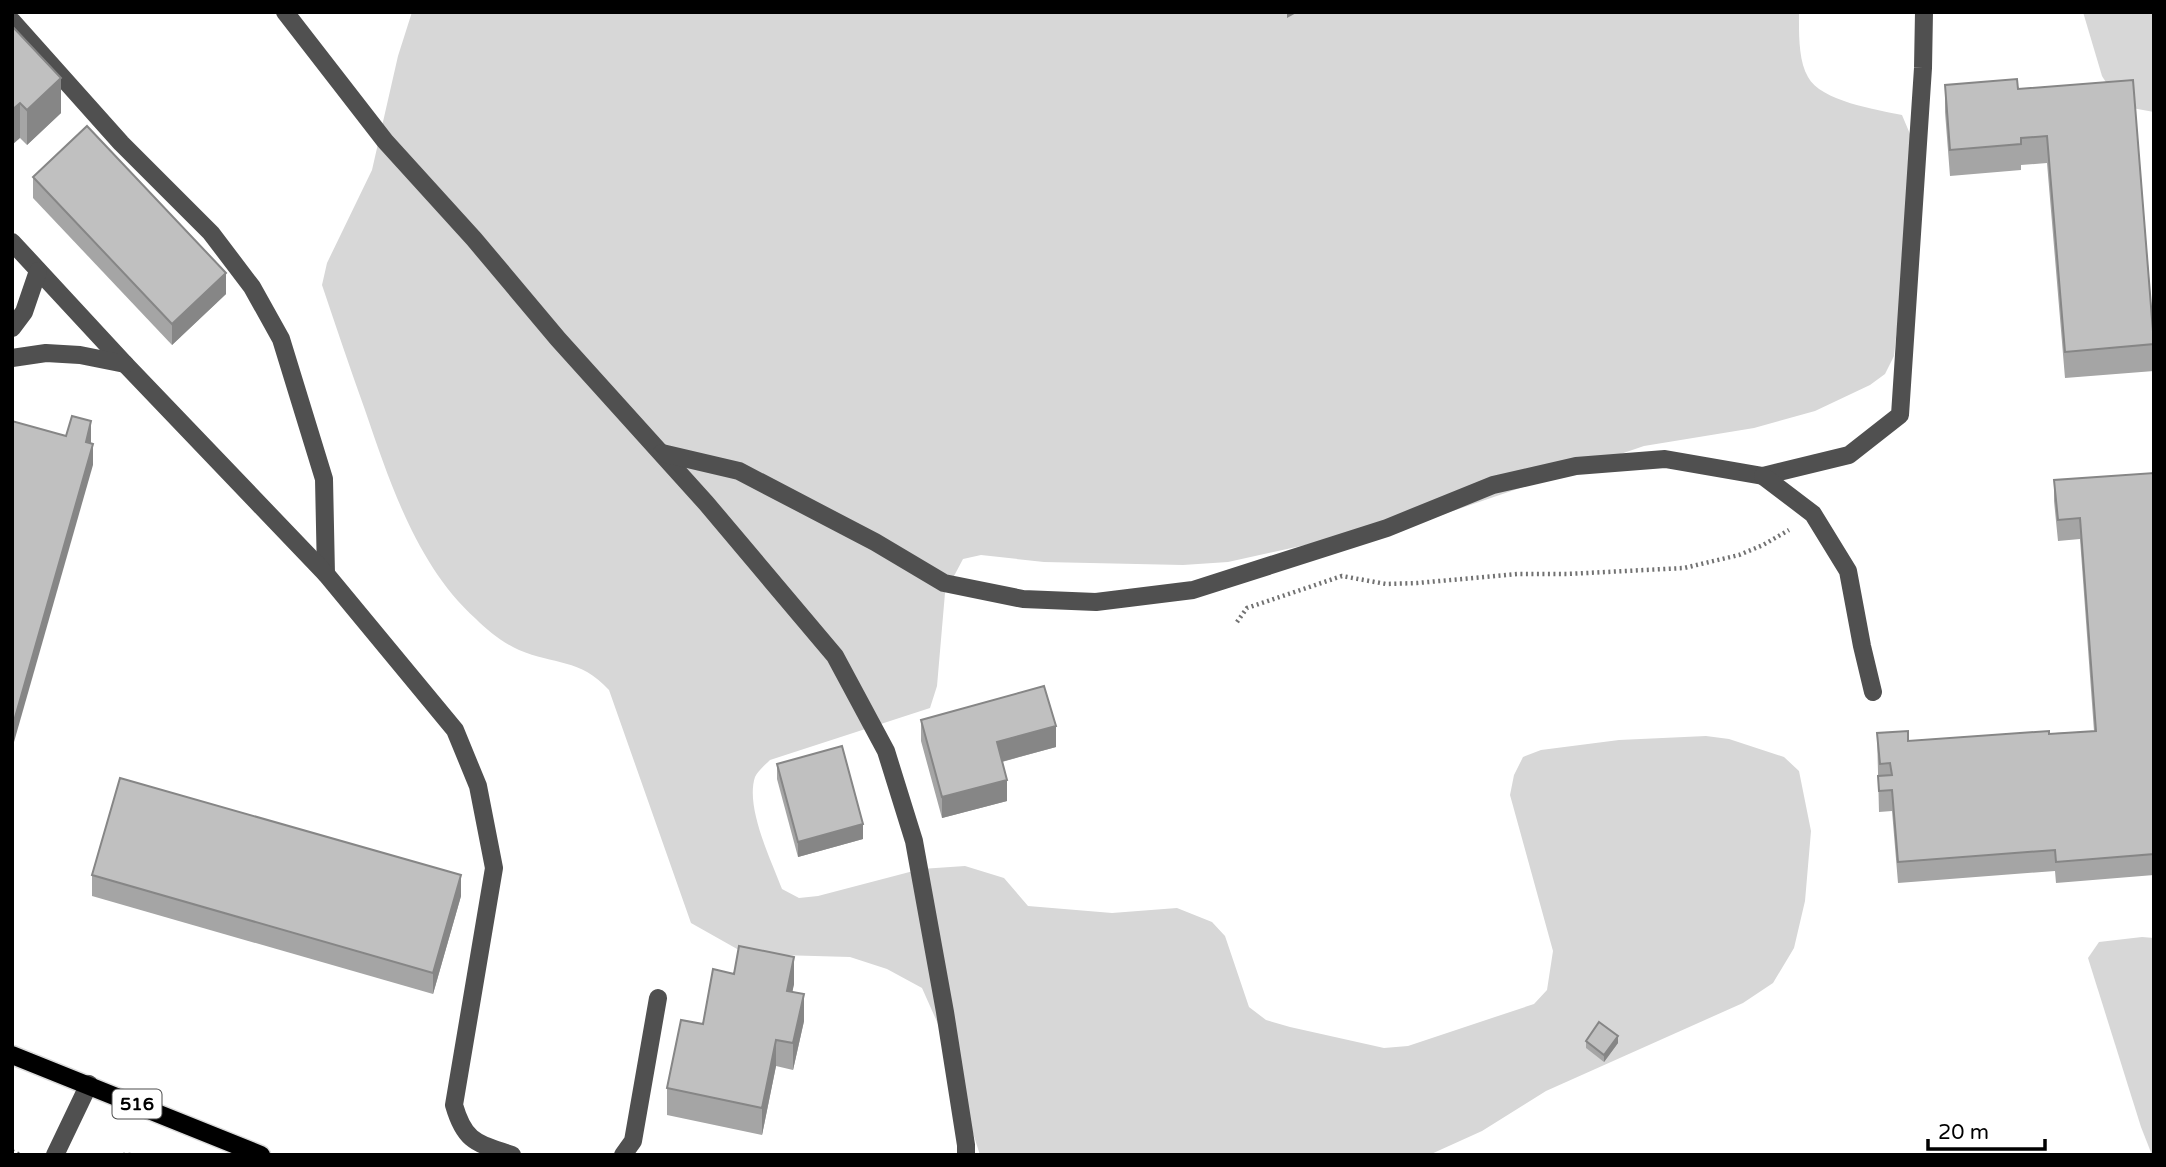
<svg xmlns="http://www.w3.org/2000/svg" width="2166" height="1167" viewBox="0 0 2166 1167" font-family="'Varela Round',sans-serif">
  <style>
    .green { fill: #d7d7d7 }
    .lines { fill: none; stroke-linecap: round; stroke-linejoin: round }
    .major-casing { stroke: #dbdbdb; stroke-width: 21 }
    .path { stroke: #727272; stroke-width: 4.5; stroke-dasharray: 2 3.5; stroke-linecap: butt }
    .minor { stroke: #505050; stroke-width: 18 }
    .major { stroke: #000; stroke-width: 18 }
    .wall { fill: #a5a5a5 }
    .shaded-wall { fill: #868686 }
    .building { fill: #c0c0c0; stroke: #868686; stroke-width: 2 }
    .labels { text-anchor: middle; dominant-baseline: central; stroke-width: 7; stroke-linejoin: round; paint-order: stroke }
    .shield { fill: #fff; stroke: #4c4c4c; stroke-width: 2 }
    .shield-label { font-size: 18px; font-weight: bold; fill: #000 }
  </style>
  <rect width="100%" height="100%" fill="#fff"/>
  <g class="green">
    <path d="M412 12H1799C1799 31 1798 60 1808 77 1820 101 1878 110 1902 115L1910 134 1911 201 1894 356 1885 374 1870 385 1815 411 1754 428 1644 446 1438 516 1228 562 1183 565 1044 562 981 555 963 559 945 593 937 686 930 708 770 760C765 765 758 771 755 777 745 807 771 860 782 889L799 898 818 896 921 869 965 866 1004 878 1028 906 1112 913 1177 908 1212 922 1225 936 1249 1007 1266 1020 1290 1027 1384 1048 1408 1046 1534 1004 1547 990 1553 951 1510 795 1514 775 1523 757 1541 750 1619 740 1706 736 1729 739 1784 757 1799 771 1811 831 1805 901 1794 948 1773 983 1743 1003 1546 1091 1482 1131 1429 1155H980L938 1024 922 988 887 969 850 957 746 954 691 923 609 690C580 658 554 665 519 650 503 643 488 631 476 619 417 566 390 483 365 410 350 368 336 327 322 285L327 263 372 170 398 56Z"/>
    <polygon points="2083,12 2154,12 2154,112 2121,106 2102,76"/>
    <polygon points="2142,937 2154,938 2154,1155 2152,1155 2141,1127 2088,958 2099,942"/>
  </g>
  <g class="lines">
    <defs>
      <polyline id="major" points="12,1055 261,1155"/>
    </defs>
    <use href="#major" class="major-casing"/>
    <g class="path">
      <polyline points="1237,622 1247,608 1342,576 1386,584 1417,583 1518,574 1567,574 1684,568 1739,555 1763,545 1789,530"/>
      <polyline points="12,1151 20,1155"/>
      <polyline points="123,1155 131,1155"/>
    </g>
    <g class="minor">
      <polyline points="285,12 385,141 474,239 558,339 706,503 835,656 886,751 914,841 945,1012 966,1145 966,1155"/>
      <polyline points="12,21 121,143 211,233 252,287 281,339 324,479 326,574"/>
      <path d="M12 242 125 364 326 574 455 730 478 786 494 868 454 1105C465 1143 477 1143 512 1155"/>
      <polyline points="12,328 24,312 38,271"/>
      <polyline points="12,358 46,353 80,355 125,364"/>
      <polyline points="662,453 739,471 875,542 944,583 1023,599 1096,602 1193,590 1387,528 1493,485 1576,466 1665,459 1763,476 1849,455 1900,415 1923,68 1924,12"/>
      <polyline points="1763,476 1813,514 1848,571 1862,646 1873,692"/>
      <polyline points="55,1155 89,1084"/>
      <polyline points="623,1155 633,1141 658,998"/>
    </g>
    <use href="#major" class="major"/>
  </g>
  <g class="wall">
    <polygon points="12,26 61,113 27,145 20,138"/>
    <polygon points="2133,80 2154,338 2154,371 2065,378 2047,163 2021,165 2021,170 1950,176 1945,112 1945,85 2018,89"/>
    <polygon points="33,177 226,294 172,345 33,198"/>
    <polygon points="2154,473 2154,875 2056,883 2055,871 1898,883 1892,811 1879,812 1877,733 1908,741 2094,731 2080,539 2058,541 2054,501 2054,480"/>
    <polygon points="921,720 1056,747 1002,762 1007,801 942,818 921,741"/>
    <polygon points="777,764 863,839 798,857 777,779"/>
    <polygon points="92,875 461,896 433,994 92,896"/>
    <polygon points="734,974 794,984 792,992 804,1021 793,1070 776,1066 762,1135 667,1115 667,1088"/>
    <polygon points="1586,1041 1618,1043 1604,1062 1586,1048"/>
  </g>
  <g class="shaded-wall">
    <polygon points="1287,12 1298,12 1287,18"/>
    <polygon points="61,78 61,113 27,145 27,110"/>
    <polygon points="20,103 20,138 12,145 12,110"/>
    <polygon points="226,273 226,294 172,345 172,324"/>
    <polygon points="91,421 91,442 86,463 86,442"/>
    <polygon points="93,444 93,465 12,749 12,728"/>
    <polygon points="1056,726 1056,747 997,763 997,742"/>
    <polygon points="1007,780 1007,801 942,818 942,797"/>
    <polygon points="863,824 863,839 798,857 798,842"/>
    <polygon points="461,875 461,896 433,994 433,973"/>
    <polygon points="794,957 794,984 787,1018 787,991"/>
    <polygon points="804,994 804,1021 793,1070 793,1043"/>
    <polygon points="1618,1036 1618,1043 1604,1062 1604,1055"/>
    <polygon points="776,1040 776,1066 762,1135 762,1108"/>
  </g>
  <g class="building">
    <polygon points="12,26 61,78 27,110 20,103 12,110"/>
    <polygon points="2017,79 2018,89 2133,80 2154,344 2065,352 2047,136 2021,138 2021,144 1950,150 1945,85"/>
    <polygon points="87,126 226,273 172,324 33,177"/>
    <polygon points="72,416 91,421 86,442 93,444 12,728 12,421 66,436"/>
    <polygon points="2154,473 2154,854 2056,862 2055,850 1898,862 1892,790 1879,791 1878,776 1892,775 1890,763 1880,764 1877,733 1908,731 1908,741 2049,731 2049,734 2096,731 2080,518 2058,520 2054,480"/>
    <polygon points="1044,686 1056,726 997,742 1007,780 942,797 921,720"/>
    <polygon points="842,746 863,824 798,842 777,764"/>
    <polygon points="120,778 461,875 433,973 92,875"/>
    <polygon points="739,946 794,957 787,991 804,994 793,1043 776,1040 762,1108 667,1088 681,1020 703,1024 713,969 734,974"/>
    <polygon points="1599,1022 1618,1036 1604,1055 1586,1041"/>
  </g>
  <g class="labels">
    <rect class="shield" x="112.5" y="1089.5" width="49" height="29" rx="5"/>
    <g class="shield-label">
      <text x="137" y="1104">516</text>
    </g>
  </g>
  <rect width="2166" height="1167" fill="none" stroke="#000000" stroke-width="28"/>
  <path d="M1928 1139v10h117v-10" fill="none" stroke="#000000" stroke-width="3.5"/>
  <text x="1938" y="1139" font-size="21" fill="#000000" stroke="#ffffff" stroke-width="5" paint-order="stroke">20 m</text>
</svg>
